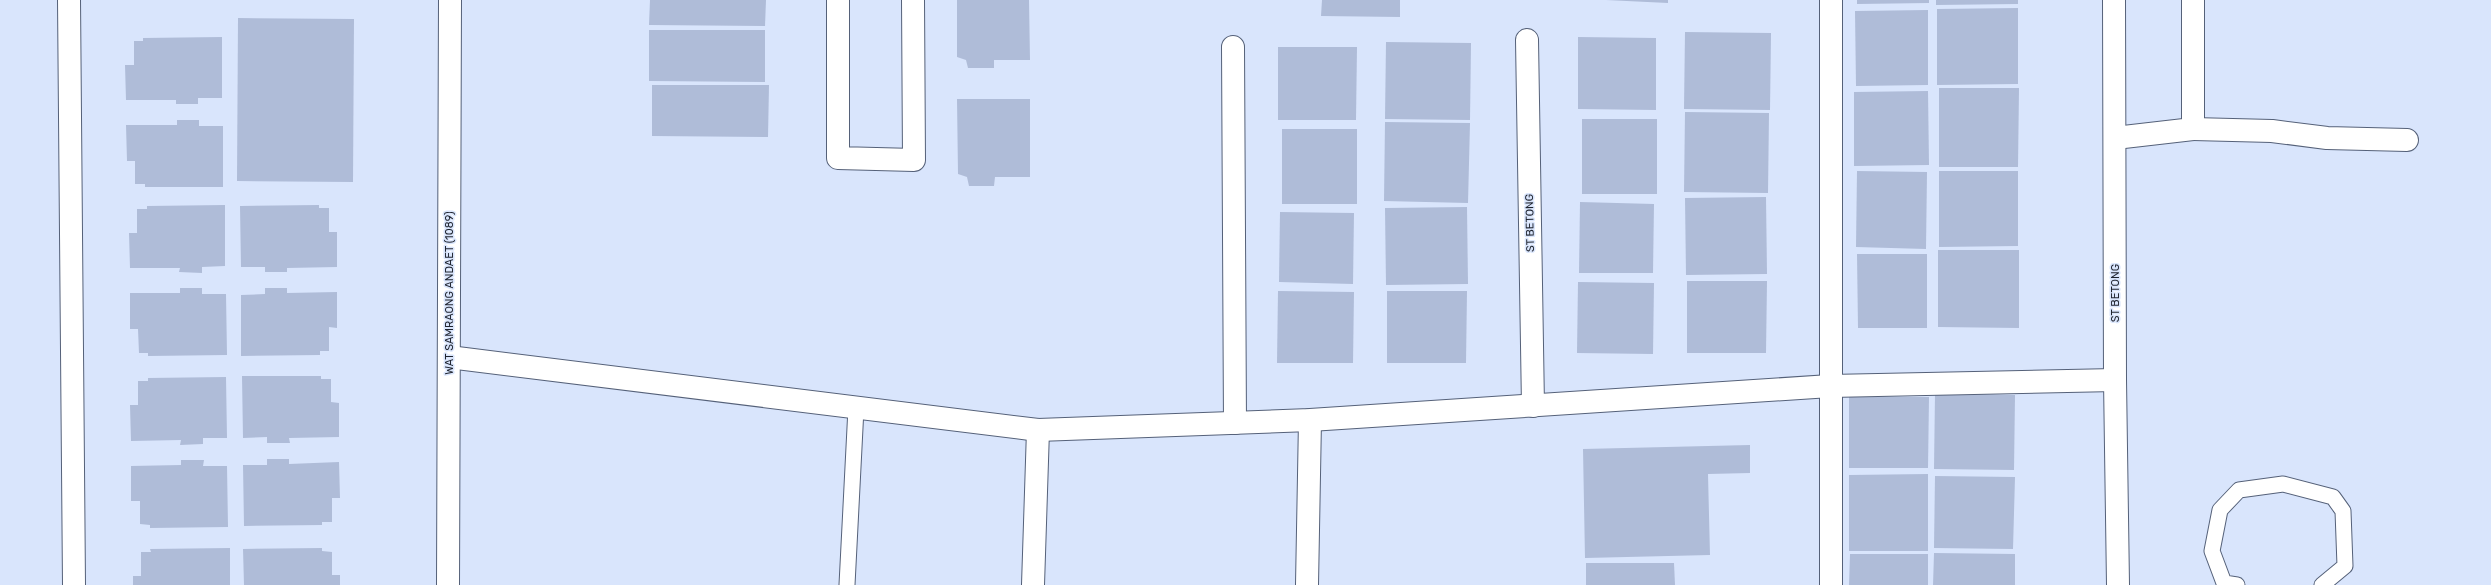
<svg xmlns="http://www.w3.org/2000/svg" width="2491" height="585" viewBox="0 0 2491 585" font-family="Rubik,sans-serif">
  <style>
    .building { fill: #afbcd8 }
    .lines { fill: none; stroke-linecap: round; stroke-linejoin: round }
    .lane-casing { stroke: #556179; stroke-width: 17 }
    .street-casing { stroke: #556179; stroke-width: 24 }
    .secondary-casing { stroke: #556179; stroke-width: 24 }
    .lane { stroke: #fff; stroke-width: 15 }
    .street { stroke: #fff; stroke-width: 22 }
    .secondary { stroke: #fff; stroke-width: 22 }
    .labels { text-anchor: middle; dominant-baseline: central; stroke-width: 3; stroke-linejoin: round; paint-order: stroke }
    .street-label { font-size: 11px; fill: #1e232e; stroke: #d9e5fc }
  </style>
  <rect width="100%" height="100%" fill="#d9e5fc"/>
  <g class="building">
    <polygon points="650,0 766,0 765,26 649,25"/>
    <polygon points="957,0 1029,0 1030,60 994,60 994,68 968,68 966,60 957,57"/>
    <polygon points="1322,0 1400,0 1400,17 1321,16"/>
    <polygon points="1606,0 1668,0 1668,3"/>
    <polygon points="1857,0 1929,0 1929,3 1857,4"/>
    <polygon points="1936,0 2018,0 2018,4 1936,5"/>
    <polygon points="2018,8 2018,84 1937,85 1937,9"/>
    <polygon points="1928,10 1928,85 1856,86 1855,11"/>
    <polygon points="238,18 354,19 353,182 237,181"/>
    <polygon points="649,30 765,30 765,82 649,81"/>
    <polygon points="1685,32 1771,33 1770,110 1684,109"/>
    <polygon points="222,37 222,98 198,98 198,104 176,104 176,100 126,100 125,65 134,65 134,41 143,41 143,38"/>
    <polygon points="1578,37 1656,38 1656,110 1578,109"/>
    <polygon points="1386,42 1471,43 1470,120 1385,119"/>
    <polygon points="1278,47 1357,47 1356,120 1278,120"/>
    <polygon points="652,85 769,85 768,137 652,136"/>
    <polygon points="1939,88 2019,88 2018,167 1939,167"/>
    <polygon points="1928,91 1929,165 1854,166 1854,92"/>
    <polygon points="957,99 1030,99 1030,177 995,177 994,186 969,186 967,177 958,174"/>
    <polygon points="1685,112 1769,113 1768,193 1684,192"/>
    <rect x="1582" y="119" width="75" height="75"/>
    <polygon points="177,120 199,120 199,126 223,126 223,187 145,187 145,184 135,184 135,161 127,161 126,125 177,125"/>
    <polygon points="1385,122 1470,123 1468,203 1384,201"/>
    <rect x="1282" y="129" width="75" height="75"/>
    <polygon points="1857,171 1927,172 1926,249 1856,247"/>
    <polygon points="1939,171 2018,171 2018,246 1939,247"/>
    <polygon points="1766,197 1767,274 1686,275 1685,198"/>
    <polygon points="1580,202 1654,204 1653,273 1579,273"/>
    <polygon points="225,205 225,266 202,267 202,273 179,272 180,268 130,268 129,233 137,233 137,209 147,209 147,206"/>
    <polygon points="319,205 319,208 329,208 329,232 337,232 337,267 287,268 287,272 265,272 265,267 241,267 240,206"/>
    <polygon points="1467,207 1468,284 1386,285 1385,208"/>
    <polygon points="1280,212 1354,213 1353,284 1279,282"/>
    <polygon points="1938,250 2019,250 2019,328 1938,327"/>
    <polygon points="1857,254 1927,254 1927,328 1858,328"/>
    <polygon points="1687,281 1767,281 1766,353 1687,353"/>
    <polygon points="1578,282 1654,283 1653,354 1577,353"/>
    <polygon points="180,288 202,288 202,294 226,294 227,355 148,356 148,353 139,353 138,329 130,329 130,293 180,293"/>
    <polygon points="265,288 287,288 287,293 337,292 337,328 329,327 329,351 320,351 320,355 241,356 241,295 265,294"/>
    <polygon points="1278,291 1354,292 1353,363 1277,363"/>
    <polygon points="1387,291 1467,291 1466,363 1387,363"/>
    <polygon points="242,376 321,376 321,379 331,379 331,402 339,403 339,437 289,438 290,443 267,443 267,437 243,438"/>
    <polygon points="226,377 227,438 203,438 203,444 180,445 181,440 131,441 130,405 138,405 138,381 148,381 148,378"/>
    <polygon points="1935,394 2015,395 2014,470 1934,469"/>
    <polygon points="1849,397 1929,397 1928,468 1849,468"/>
    <polygon points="1750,445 1750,473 1708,474 1710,555 1585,558 1583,449"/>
    <polygon points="267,459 289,459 289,464 339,462 340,498 332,498 332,522 322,522 322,525 244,526 243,465 267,465"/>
    <polygon points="181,460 204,460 203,466 227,466 228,527 150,528 150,525 140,524 140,501 131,501 131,466 181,465"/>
    <polygon points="1928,474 1928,551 1849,551 1849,475"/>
    <polygon points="1935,476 2015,477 2013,549 1934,548"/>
    <polygon points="230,548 230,585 133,585 133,576 141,576 141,552 151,552 150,549"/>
    <polygon points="322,548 322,551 332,552 332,575 340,575 340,585 244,585 243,549"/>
    <polygon points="1934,553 2015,554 2015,585 1933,585"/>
    <polygon points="1850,554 1928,554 1928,585 1849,585"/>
    <polygon points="1586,563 1674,563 1675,585 1586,585"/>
  </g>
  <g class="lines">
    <defs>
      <g id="lane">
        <polyline points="847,585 856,408"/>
        <polyline points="2237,585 2224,583 2212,551 2220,510 2239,490 2283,484 2333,497 2343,511 2345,566 2322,585"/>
      </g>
      <g id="street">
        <polyline points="69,0 74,585"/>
        <polyline points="838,0 838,158 914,160 913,0"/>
        <polyline points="2114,0 2115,380 2118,585"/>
        <polyline points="1527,40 1533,406"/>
        <polyline points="1233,47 1235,423"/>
        <polyline points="2193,129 2272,131 2327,138 2407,140"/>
        <polyline points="2115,138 2193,129 2193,0"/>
        <polyline points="449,357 1038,430 1310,420 1830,386 2115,380"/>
        <polyline points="1033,585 1038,430"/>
        <polyline points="1307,585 1310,420"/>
        <polyline points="1831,585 1831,0"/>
      </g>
      <polyline id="secondary" points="448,585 450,0"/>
    </defs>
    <use href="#lane" class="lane-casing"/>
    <use href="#street" class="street-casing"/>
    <use href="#secondary" class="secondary-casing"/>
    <use href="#lane" class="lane"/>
    <use href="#street" class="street"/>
    <use href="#secondary" class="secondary"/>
  </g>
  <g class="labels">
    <g class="street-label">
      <text transform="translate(1530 223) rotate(-91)">ST BETONG</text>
      <text transform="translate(449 293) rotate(-90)">WAT SAMRAONG ANDAET (1089)</text>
      <text transform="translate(2115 293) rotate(-90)">ST BETONG</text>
    </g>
  </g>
</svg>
